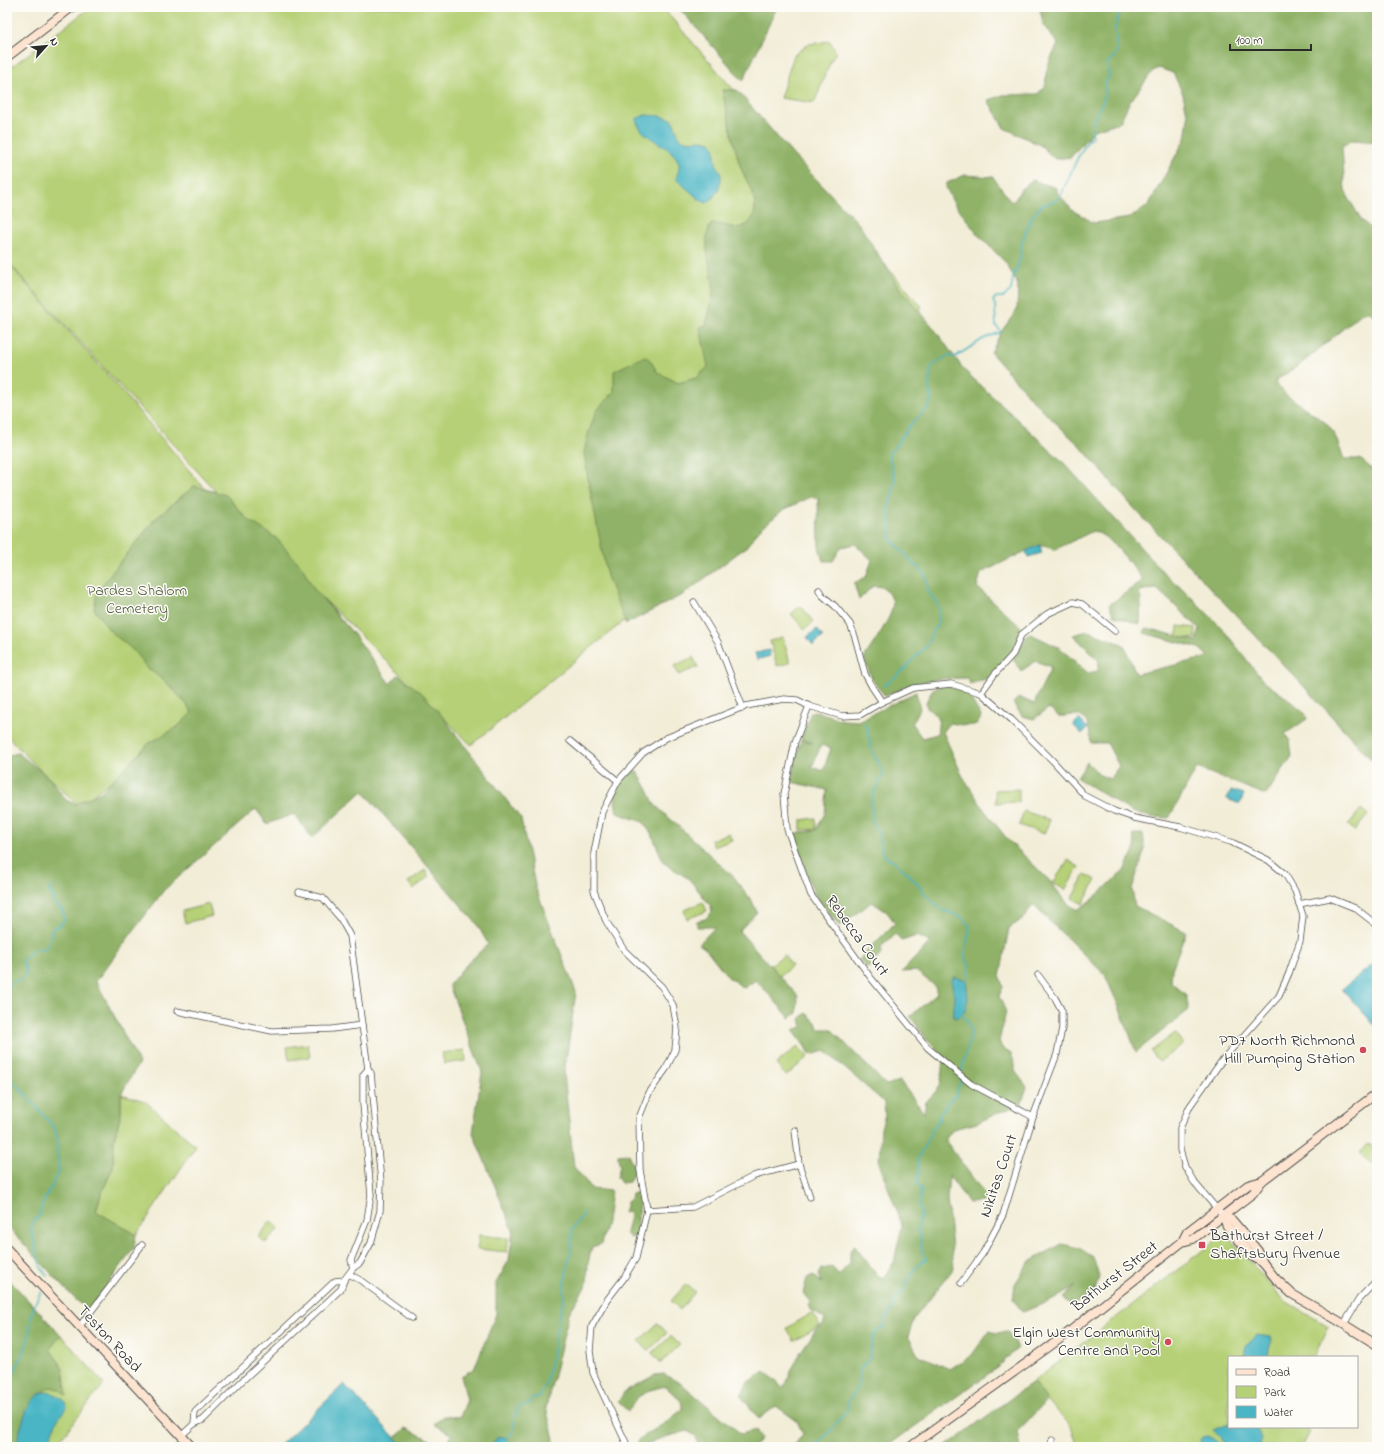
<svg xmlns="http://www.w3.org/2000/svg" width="1384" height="1454" viewBox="0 0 1384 1454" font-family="'Indie Flower',sans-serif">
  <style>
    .green { fill: #b5d076; stroke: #707e50 }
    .forest { fill: #90b267; stroke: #5e6e49; fill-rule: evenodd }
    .water { fill: #49b5c5; stroke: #3a7078 }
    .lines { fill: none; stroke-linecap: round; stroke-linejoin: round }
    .stream { stroke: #49b5c5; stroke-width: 1.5 }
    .street-casing { stroke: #494845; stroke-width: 7 }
    .secondary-casing { stroke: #494845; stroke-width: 10 }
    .street { stroke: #fff; stroke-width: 5.5 }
    .secondary { stroke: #fde4d1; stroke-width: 8 }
    .poi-dot { fill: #d1495b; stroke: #fdfcf7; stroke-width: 1.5 }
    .labels { text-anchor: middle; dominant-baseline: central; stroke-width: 3; stroke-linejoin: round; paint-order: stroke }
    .park-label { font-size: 16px; fill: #545d42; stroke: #fdfcf7 }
    .street-label { font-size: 16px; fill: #2b2b2b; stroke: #fdfcf7 }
    .poi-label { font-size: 16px; fill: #2b2b2b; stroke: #fdfcf7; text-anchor: end }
  </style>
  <rect width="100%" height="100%" fill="#fdfcf7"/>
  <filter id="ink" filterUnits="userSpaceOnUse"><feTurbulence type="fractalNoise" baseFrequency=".025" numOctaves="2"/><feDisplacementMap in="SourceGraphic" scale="8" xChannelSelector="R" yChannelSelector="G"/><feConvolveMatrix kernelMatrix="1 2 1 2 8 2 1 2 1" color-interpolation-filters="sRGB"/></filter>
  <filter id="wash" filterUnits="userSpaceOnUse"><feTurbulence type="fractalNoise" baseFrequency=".012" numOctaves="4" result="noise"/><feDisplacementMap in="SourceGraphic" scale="16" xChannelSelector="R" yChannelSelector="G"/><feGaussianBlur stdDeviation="0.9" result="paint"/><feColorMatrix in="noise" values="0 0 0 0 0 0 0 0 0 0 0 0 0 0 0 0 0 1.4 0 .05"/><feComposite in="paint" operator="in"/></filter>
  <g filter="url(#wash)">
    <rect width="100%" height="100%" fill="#f2edd7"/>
    <g class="green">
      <polygon points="91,7 662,7 922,307 645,604 471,745 323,598 356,637 193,717 79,806 37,767 7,736 7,262 113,381 205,489 216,492 7,261 7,70"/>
      <path d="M830 41 836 52C826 68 822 86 814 103L780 98 794 55 809 44Z"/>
      <polygon points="800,606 814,621 805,630 791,614"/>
      <polygon points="1178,626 1196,628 1195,639 1177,637"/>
      <polygon points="783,637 790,663 777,666 770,641"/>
      <polygon points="693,657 698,667 679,675 674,666"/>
      <polygon points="1019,789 1019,802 996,803 995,790"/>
      <polygon points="1361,809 1368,815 1355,831 1348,825"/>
      <polygon points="1024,811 1050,820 1044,834 1019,825"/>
      <polygon points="816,818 816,829 801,830 801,820"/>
      <polygon points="729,833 732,840 714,847 711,840"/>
      <polygon points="1068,860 1079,867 1065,890 1053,883"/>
      <polygon points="425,870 429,877 413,889 408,882"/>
      <polygon points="1085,874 1096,880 1083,904 1072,898"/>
      <polygon points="703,902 707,911 687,919 684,910"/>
      <polygon points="209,904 212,916 185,923 182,911"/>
      <polygon points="784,955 792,966 772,982 763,970"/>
      <polygon points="1175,1033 1183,1044 1159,1062 1151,1051"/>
      <polygon points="308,1044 310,1057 289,1060 287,1047"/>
      <polygon points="798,1046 808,1057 786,1076 776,1064"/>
      <polygon points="465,1050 466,1061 444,1064 442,1053"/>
      <polygon points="121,1094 145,1101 196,1146 136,1235 96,1212 100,1197 113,1167 114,1139 121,1113"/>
      <polygon points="1369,1143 1377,1150 1377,1160 1373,1164 1368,1161 1360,1153"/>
      <polygon points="271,1221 279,1228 266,1243 258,1237"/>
      <polygon points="1225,1233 1284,1300 1300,1310 1329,1326 1314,1357 1229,1357 1229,1427 1302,1427 1310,1432 1302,1447 1079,1447 1070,1425 1047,1400 1033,1382"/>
      <polygon points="479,1235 508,1238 507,1252 477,1249"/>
      <polygon points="7,1278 61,1335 104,1384 54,1447 7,1447"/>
      <polygon points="686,1284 695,1292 680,1310 671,1301"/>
      <polygon points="812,1313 820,1326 794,1341 787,1328"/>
      <polygon points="658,1323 667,1333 648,1351 639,1341"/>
      <polygon points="671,1336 680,1345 661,1363 652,1353"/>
    </g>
    <g class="forest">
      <polygon points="678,7 777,7 743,81"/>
      <path d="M1039 7H1377V142L1353 140 1342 146 1345 191 1361 220 1377 233V318L1370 312 1362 313 1302 363 1275 381 1285 394 1325 422 1334 433 1344 459H1360L1377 473V766L1314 697 1132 506 1080 446 1037 405 991 353 1001 332 1017 310 1018 285 1006 263 978 235 953 202 946 187 947 183 965 175 993 177 1011 202 1015 200 1021 189 1032 180 1057 188V192L1072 210 1094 223 1130 218 1148 206 1185 139 1188 118 1183 94 1173 73 1159 68 1153 71 1129 103 1120 122 1094 130 1071 157 1055 159 1040 145 1004 128 988 100 1003 95 1038 94 1046 84C1044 69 1052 57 1058 44L1043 25 1041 13Z"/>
      <path d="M722 90H737L793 155 859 224 898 286 933 327 964 370 1064 463 1163 572 1192 598 1222 628 1264 682 1290 700 1304 712 1307 719 1285 734 1290 741 1292 756 1266 795 1197 768 1169 818 1150 817 1132 812 1077 778 1087 762 1100 775 1110 779 1119 766 1107 743H1091C1089 733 1090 715 1074 715 1069 715 1063 717 1058 716L1049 708 1034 719 1022 716 1013 703 1019 697 1034 704 1051 667 1036 661 1021 671 1013 659 1029 633 1060 648 1088 673 1098 671 1099 661 1073 635 1088 631 1124 645 1136 674 1209 657 1199 648 1144 633 1146 628 1196 641 1200 629 1157 589 1144 590 1139 592 1141 599 1140 624 1114 616 1109 605 1143 580C1131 565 1112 536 1093 531L1054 550 1043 545 1026 551 981 573 977 587 1023 629 1015 652 988 678 970 684 967 678 938 679 912 684 885 696 873 681 864 658C871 646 898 611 892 599 890 595 885 590 882 587L873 586 859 600 854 583 866 577 872 560 855 544 841 547 833 561H823L819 547 818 498 811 497 783 510 759 530 746 547 684 594 626 624 607 576 588 479 584 453 589 431 597 410 614 392V371L645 356 650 360 657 372 678 383 696 378 708 367 700 327 706 325C708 314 714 298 713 288 713 267 700 244 711 224 722 222 735 232 746 225 752 222 755 214 755 207 755 191 743 177 739 162 732 139 728 113 722 90Z"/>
      <polygon points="194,486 226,495 247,519 276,538 302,567 314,589 356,637 390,684 398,675 423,694 442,716 521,819 536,889 576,992 564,1074 574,1167 592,1189 611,1191 607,1222 601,1244 592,1247 588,1263 587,1284 569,1313 546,1408 554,1439 549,1447 404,1447 395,1438 406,1428 434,1442 445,1446 452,1435 434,1424 443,1416 460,1417 467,1400 461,1376 474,1369 496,1314 496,1283 509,1260 513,1230 473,1133 482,1072 449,985 463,968 488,944 477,924 363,791 312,838 294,814 267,824 256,809 164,890 96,981 139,1063 121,1094 121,1113 114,1139 113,1167 100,1197 96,1211 136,1235 134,1248 89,1310 76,1300 7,1226 7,841 12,834 7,818 7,756 18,753 49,778 66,800 75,804 101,792 149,743 176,728 192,713 187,705 168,684 146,667 133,650 110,631 94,609 97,592 117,566 155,519"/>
      <path d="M944 685 966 691 981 716C979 731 960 724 950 723L943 732 962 775 985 811 1008 840 1049 880 1067 903 1077 910 1089 902 1124 871 1135 848 1133 834H1143L1145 849 1132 889 1135 906 1186 932 1172 969 1171 982 1186 995 1189 1010 1136 1052 1122 1014 1105 975 1033 905 1023 919 1009 928 1000 977 1003 987 999 996 1006 1012 999 1041 1002 1048 1011 1054 1015 1064V1071L1027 1087 1021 1105 1000 1112 977 1123 953 1129 945 1140 986 1196 983 1202 969 1203 949 1176 947 1199 954 1268 914 1319 908 1336 919 1357C931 1358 939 1365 950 1369L972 1355 989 1331 997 1333 1008 1332 1018 1348 998 1367 886 1447H793L803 1434 797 1421 776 1406 759 1419 741 1396 748 1382 765 1371 783 1388 800 1353 815 1331 823 1325 825 1319 811 1310 808 1306 810 1302 803 1293 807 1278 813 1275 822 1283 818 1275 821 1269 832 1267 839 1275 850 1263V1251L854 1245 877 1275 883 1278 894 1262 902 1225 879 1163 881 1128 885 1115 884 1102 825 1051 811 1055 793 1030 802 1027 800 1019 806 1013 816 1022 818 1029H831L886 1085 900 1081 924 1113 926 1102 936 1091 941 1082 943 1056 927 1040 910 1016 937 994 935 986 916 971 902 972 930 942 916 936 902 941 895 934 881 947 882 953 870 967 867 968 860 960 861 957 895 923 887 912 872 902 839 926 814 893 792 834 816 830 825 814 827 790 791 782 801 740 813 743 801 739 811 712H818L843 720 858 721 916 692 920 709 912 724 922 738 937 734 939 718 927 708 926 702 933 689ZM821 745 831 748 823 771 812 767Z"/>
      <path d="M633 771H637L647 788 655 805 734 877 753 903 757 912 739 931 798 996 797 1013 790 1018 756 980 744 988 728 977 707 950 699 944 715 927H697V921L705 919 712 912 710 905 689 879 664 863 652 835 643 822 617 813C613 793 615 783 633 771Z"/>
      <polygon points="628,1154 635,1170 629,1182 621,1183 617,1177 620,1166 618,1158 618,1155"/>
      <path d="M638 1192 642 1197C635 1209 640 1223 637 1236L630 1238 626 1233 630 1216 629 1211 624 1213 627 1202 631 1199 632 1194Z"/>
      <polygon points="1062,1244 1079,1248 1093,1257 1099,1277 1095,1291 1073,1306 1063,1298 1076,1286 1053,1300 1023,1312 1013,1300 1015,1284 1029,1262"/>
      <polygon points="7,1278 61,1335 50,1349 63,1368 67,1396 59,1389 50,1387 38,1395 19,1441 21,1444 27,1446 38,1446 38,1447 7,1447 7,1312 11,1299 7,1296"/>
      <polygon points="664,1374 683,1385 741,1434 756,1430 761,1438 754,1447 698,1447 696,1436 687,1431 656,1440 644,1447 638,1447 637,1442 639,1439 665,1423 683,1409 681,1401 665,1386 650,1390 638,1397 628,1411 618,1402 625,1391 655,1375"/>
      <polygon points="1033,1382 1047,1400 1017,1432 1020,1447 945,1447"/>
    </g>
    <g class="water">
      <path d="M645 115 660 116 672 119 679 136 684 141 702 140 711 142C717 149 714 155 716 163 717 167 720 171 721 175 722 185 715 198 707 203L700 200 676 179C677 174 680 168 679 164 675 147 648 141 640 128 638 126 637 122 636 119Z"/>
      <polygon points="1040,545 1042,553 1028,557 1026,551"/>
      <polygon points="817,629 823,637 813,645 807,637"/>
      <polygon points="769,650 770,656 757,660 755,653"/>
      <polygon points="1079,719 1088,728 1082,734 1073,725"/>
      <polygon points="1231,790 1244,794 1240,804 1227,799"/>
      <polygon points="1377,961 1377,1028 1342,989"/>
      <path d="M956 977 966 980 968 999 964 1012 957 1018 954 1016C953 1008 955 1003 955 997 954 990 950 985 953 978Z"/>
      <path d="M1256 1335 1271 1337 1272 1340 1269 1349 1268 1357H1245C1244 1345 1249 1342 1256 1335Z"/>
      <polygon points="344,1384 404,1447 278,1447"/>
      <path d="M44 1392C56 1393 58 1395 66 1402 67 1405 67 1406 66 1409 64 1414 59 1416 57 1421 54 1427 54 1434 49 1439 46 1443 26 1447 22 1445 20 1443 18 1440 18 1437 23 1422 27 1398 44 1392Z"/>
      <polygon points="1229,1424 1229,1427 1256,1427 1261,1440 1260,1447 1225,1447 1220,1437 1213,1430"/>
      <polygon points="499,1436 507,1438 508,1447 489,1447"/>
      <path d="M1207 1436C1214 1438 1217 1440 1220 1447H1202L1200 1440 1202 1437Z"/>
    </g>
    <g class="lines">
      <g class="stream">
        <path d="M884 686 906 668 912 660 927 646 932 633 937 626 939 612V607L936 601 928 592 927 580 924 573 911 561 891 539 890 516 888 509 893 492 895 480 889 456 890 452 896 445 910 425 929 407 931 398 929 388 930 371 932 366 944 358 949 356 955 357 983 339 1001 332 1000 330 996 326 995 305 993 301 996 297H1004L1011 290 1014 273 1017 269 1020 258 1021 245 1031 218 1042 205 1055 201 1061 195 1077 159 1088 140 1093 137C1089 123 1098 114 1103 101 1105 94 1106 88 1106 80L1109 78 1107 64 1116 54 1117 50 1115 31 1116 22 1119 16 1120 7"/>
        <polyline points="865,723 867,728 871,749 883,772 883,775 877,786 871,802 873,822 880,836 882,852 888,859 894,861 904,870 918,884 923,892 942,910 960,916 970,926 965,954 969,967 968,976 966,980"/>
        <path d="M7 989 14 981H21C28 974 28 970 22 962L23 959 35 949H45L50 940 51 931 54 927 59 926 64 920 63 911 53 901 55 898 48 891 53 886"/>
        <polyline points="7,1069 11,1079 33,1103 55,1129 58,1142 57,1153 59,1169 58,1173 54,1180 53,1186 49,1190 42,1205 39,1216 34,1221 31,1229 40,1266 47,1275"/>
        <path d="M962 1071C963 1066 964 1061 965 1055 970 1037 976 1031 962 1014"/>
        <path d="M7 1397C9 1388 16 1363 22 1358L29 1336 31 1318 34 1305 41 1292"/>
        <polyline points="506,1438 514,1430 514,1422 518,1406 530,1404 533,1398 540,1396 545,1387 554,1349 558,1319 564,1298 564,1284 571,1251 572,1230 577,1222 582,1217 584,1212"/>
        <polyline points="22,1447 23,1445"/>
        <path d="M813 1447 827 1435 847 1410 848 1401 856 1391 861 1368 870 1357C869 1351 874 1332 879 1329 881 1328 883 1328 885 1327 883 1319 889 1315 892 1309 896 1300 894 1298 903 1292 905 1282 916 1268 923 1260H926C926 1254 922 1253 921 1247 919 1239 924 1241 917 1231L921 1214 919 1206 921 1190 917 1183 919 1170 917 1161 932 1130 939 1120V1115L945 1107 947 1102 956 1095 960 1081"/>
      </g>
    </g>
  </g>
  <g filter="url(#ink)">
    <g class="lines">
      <defs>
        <g id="street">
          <polyline points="819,590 822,595 835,606 850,624 855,637 865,674 872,687 882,702"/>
          <polyline points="694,602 718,642 743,708"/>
          <polyline points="981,693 994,675 1013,654 1021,635 1047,614 1073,602 1082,604 1115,631"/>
          <polyline points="809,706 795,742 784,794 787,829 811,895 871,978 928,1048 971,1084 1033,1117"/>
          <polyline points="570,741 618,781"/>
          <polyline points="1299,904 1330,898 1355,908 1377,925"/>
          <polyline points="177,1011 272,1031 332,1029 362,1025"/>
          <polyline points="795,1130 799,1164"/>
          <polyline points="647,1210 693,1207 754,1176 799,1164 810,1197"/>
          <polyline points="353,1268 351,1260 367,1220 371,1195 363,1104 363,1075 368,1069"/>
          <polyline points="349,1274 360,1280 412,1318"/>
          <polyline points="961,1283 983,1253 1003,1215 1033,1117 1057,1054 1062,1028 1062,1011 1055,998 1038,975"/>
          <polyline points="1344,1324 1359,1299 1377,1280"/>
          <polyline points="79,1327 142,1245"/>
          <polyline points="194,1424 195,1412 335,1281 344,1280"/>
          <polyline points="181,1436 194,1424 203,1420 242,1381 341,1289 344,1280 353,1268 360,1263 371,1243 380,1211 381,1182 371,1073 368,1069 350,936 340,918 323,898 299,892"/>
          <polyline points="628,1447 593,1373 590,1351 592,1326 607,1300 624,1278 636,1258 647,1210 640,1170 639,1118 649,1093 666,1069 675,1050 677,1028 673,1005 662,987 624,950 606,921 594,891 594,853 602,812 618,781 643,753 666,738 746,706 784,699 797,700 809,706 842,716 860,715 882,702 913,688 951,684 981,693 1012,720 1053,761 1085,796 1114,811 1134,818 1180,827 1231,842 1268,860 1285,874 1295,891 1303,916 1300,941 1289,973 1279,996 1223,1059 1190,1106 1180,1128 1180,1150 1185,1167 1194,1182 1223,1216"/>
          <polyline points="1050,1447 1052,1440"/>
        </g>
        <g id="secondary">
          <polyline points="7,57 72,7"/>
          <polyline points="1223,1216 1227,1226 1252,1256 1263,1263 1276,1279 1292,1294 1337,1320 1377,1345"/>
          <polyline points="1223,1216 1232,1220 1258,1251 1263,1263"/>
          <polyline points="1182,1242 1187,1232 1248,1185 1262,1181"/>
          <polyline points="7,1249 192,1447"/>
          <polyline points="910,1447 1064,1336 1182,1242 1193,1239 1253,1193 1262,1181 1377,1093"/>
        </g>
      </defs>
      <use href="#street" class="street-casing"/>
      <use href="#secondary" class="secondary-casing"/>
      <use href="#street" class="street"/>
      <use href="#secondary" class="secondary"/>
    </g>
  </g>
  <g class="poi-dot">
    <circle cx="1363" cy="1050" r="4"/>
    <rect x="1198" y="1241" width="8" height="8" rx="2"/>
    <circle cx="1168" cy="1342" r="4"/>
  </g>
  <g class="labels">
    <g class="park-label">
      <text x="137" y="591">Pardes Shalom<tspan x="137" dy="18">Cemetery</tspan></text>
    </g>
    <g class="street-label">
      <text transform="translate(857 936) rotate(54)">Rebecca Court</text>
      <text transform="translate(999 1176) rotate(-71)">Nikitas Court</text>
      <text transform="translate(1115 1277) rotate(-38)">Bathurst Street</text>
      <text transform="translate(109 1339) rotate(47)">Teston Road</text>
    </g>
    <g class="poi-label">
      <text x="1355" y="1041">PD7 North Richmond<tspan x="1355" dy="18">Hill Pumping Station</tspan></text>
      <text x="1210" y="1236" text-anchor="start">Bathurst Street /<tspan x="1210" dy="18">Shaftsbury Avenue</tspan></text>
      <text x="1160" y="1333">Elgin West Community<tspan x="1160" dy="18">Centre and Pool</tspan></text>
    </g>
  </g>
  <rect width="1384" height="1454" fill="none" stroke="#fdfcf7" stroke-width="24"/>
  <rect x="1228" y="1356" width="130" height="72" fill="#fdfcf7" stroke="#a9a8a5"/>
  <rect x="1236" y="1369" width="20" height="6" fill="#fde4d1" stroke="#a9a8a5"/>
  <text x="1264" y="1376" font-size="12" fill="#2b2b2b">Road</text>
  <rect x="1236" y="1386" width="20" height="12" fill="#b5d076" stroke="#a9a8a5"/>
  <text x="1264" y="1396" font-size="12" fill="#2b2b2b">Park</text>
  <rect x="1236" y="1406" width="20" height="12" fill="#49b5c5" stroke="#a9a8a5"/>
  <text x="1264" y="1416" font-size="12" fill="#2b2b2b">Water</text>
  <g transform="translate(46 46) rotate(63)" stroke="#fdfcf7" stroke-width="3" paint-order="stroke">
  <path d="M0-3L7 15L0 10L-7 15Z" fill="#2b2b2b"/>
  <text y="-6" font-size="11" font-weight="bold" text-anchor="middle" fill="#2b2b2b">N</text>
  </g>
  <path d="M1230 44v6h81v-6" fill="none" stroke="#2b2b2b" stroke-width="2"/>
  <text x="1236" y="44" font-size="12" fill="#2b2b2b" stroke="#fdfcf7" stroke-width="3" paint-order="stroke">100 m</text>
</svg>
